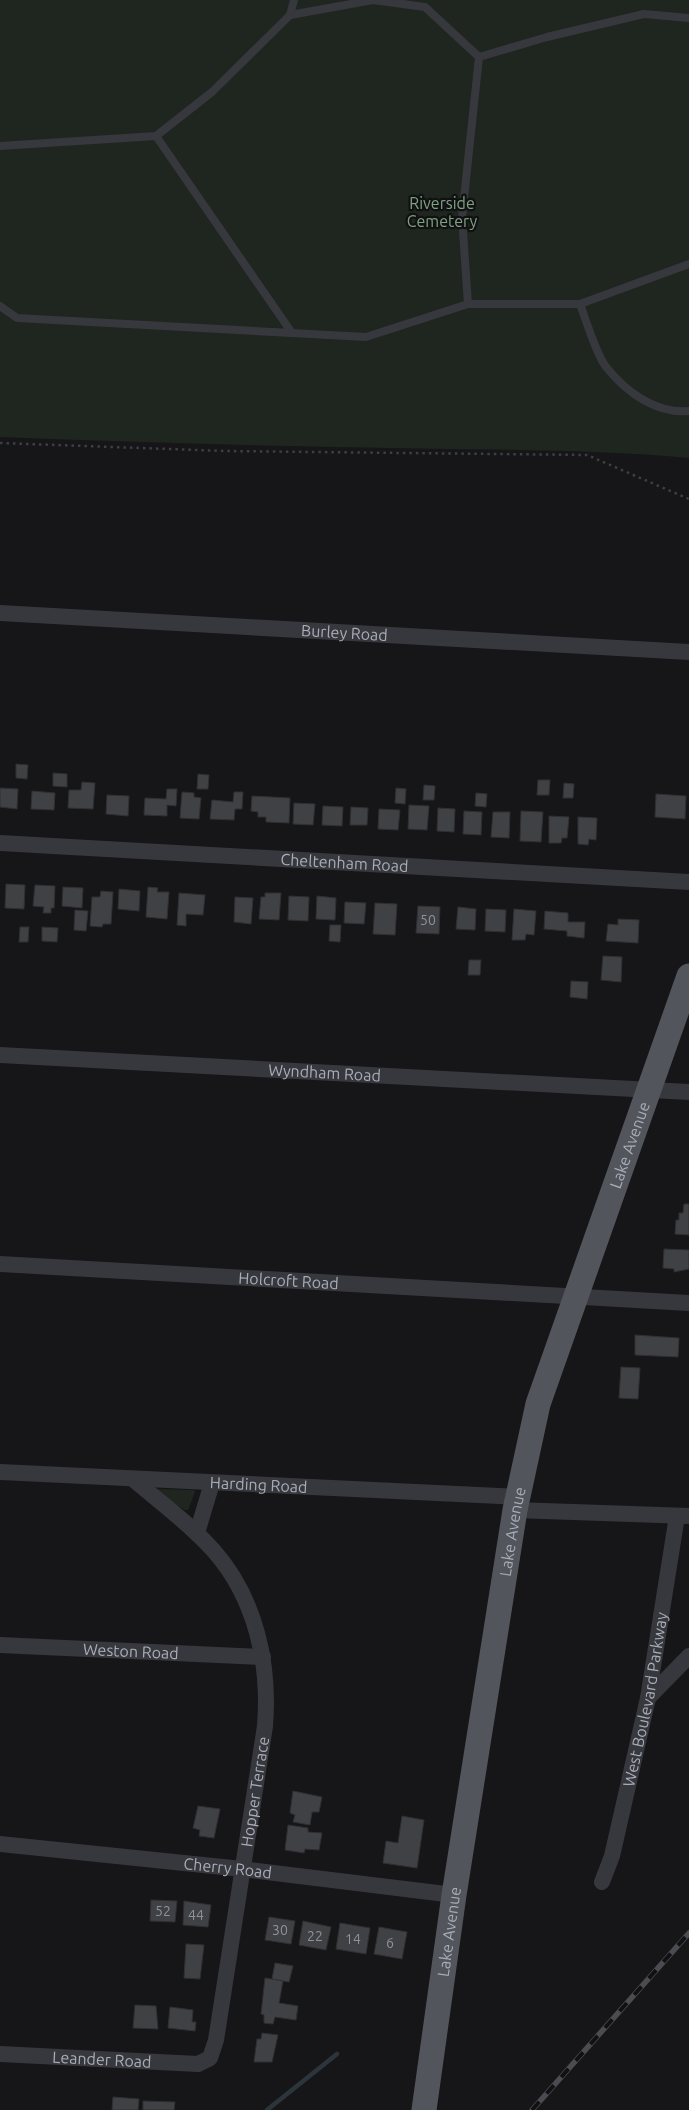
<svg xmlns="http://www.w3.org/2000/svg" width="689" height="2110" viewBox="0 0 689 2110" font-family="Ubuntu,sans-serif">
  <style>
    .green { fill: #1e261f }
    .lines { fill: none; stroke-linecap: round; stroke-linejoin: round }
    .stream { stroke: #2c353c; stroke-width: 4.5 }
    .building { fill: #404145; stroke: #303034 }
    .path { stroke: #3d3f44; stroke-width: 2.5; stroke-dasharray: 2.5 4; stroke-linecap: butt }
    .service { stroke: #37383d; stroke-width: 8 }
    .minor { stroke: #37383d; stroke-width: 16 }
    .primary { stroke: #53555c; stroke-width: 25 }
    .rail-casing { stroke: #4a4c52; stroke-width: 5.5 }
    .rail { stroke: #111113; stroke-width: 4; stroke-dasharray: 11; stroke-linecap: butt }
    .labels { text-anchor: middle; dominant-baseline: central; stroke-width: 4.5; stroke-linejoin: round; paint-order: stroke }
    .number-label { font-size: 14px; fill: #8e929b }
    .park-label { font-size: 16px; fill: #7fa381; stroke: #111113 }
    .street-label { font-size: 16px; fill: #a8adb8; stroke: #111113 }
  </style>
  <rect width="100%" height="100%" fill="#161618"/>
  <g class="green">
    <path d="M0 0H689V458C589 449 490 450 390 448 260 446 130 442 0 437Z"/>
    <polygon points="157,1489 194,1490 195,1492 188,1510 185,1510 156,1492"/>
  </g>
  <g class="lines">
    <polyline class="stream" points="267,2110 337,2054"/>
  </g>
  <g class="building">
    <polygon points="16,764 28,765 27,779 16,778"/>
    <polygon points="53,773 67,774 67,787 53,786"/>
    <polygon points="198,774 209,775 208,789 197,789"/>
    <polygon points="538,780 550,780 549,795 537,795"/>
    <polygon points="82,782 95,783 93,809 68,808 69,790 81,790"/>
    <polygon points="564,783 574,784 573,798 563,798"/>
    <polygon points="424,785 435,786 434,800 423,800"/>
    <polygon points="0,788 18,789 17,809 0,807"/>
    <polygon points="396,788 406,789 405,804 395,803"/>
    <polygon points="167,789 177,789 176,806 167,805 167,816 144,815 145,798 166,799"/>
    <polygon points="32,791 55,793 54,810 31,809"/>
    <polygon points="182,792 194,793 194,797 201,798 199,819 180,818"/>
    <polygon points="234,792 243,792 242,809 235,809 234,820 210,819 212,800 233,802"/>
    <polygon points="476,793 487,794 486,807 475,806"/>
    <polygon points="656,794 686,796 685,819 655,817"/>
    <polygon points="107,795 129,796 128,816 106,814"/>
    <polygon points="252,796 290,798 289,823 266,822 266,817 258,817 258,812 251,811"/>
    <polygon points="294,803 315,804 313,825 293,824"/>
    <polygon points="409,805 429,806 427,830 408,829"/>
    <polygon points="323,806 343,807 342,826 322,825"/>
    <polygon points="351,807 368,808 367,825 350,825"/>
    <polygon points="438,808 455,809 454,832 437,831"/>
    <polygon points="379,809 400,810 398,830 378,829"/>
    <polygon points="464,811 482,812 481,835 463,834"/>
    <polygon points="521,811 543,812 541,842 520,841"/>
    <polygon points="493,812 510,812 509,838 491,837"/>
    <polygon points="549,816 569,817 567,838 562,838 561,843 549,843"/>
    <polygon points="578,817 597,818 596,840 589,839 588,845 578,844"/>
    <polygon points="6,884 25,885 24,909 5,908"/>
    <polygon points="35,885 55,886 54,908 51,908 51,913 43,913 44,907 33,906"/>
    <polygon points="63,887 83,888 82,908 62,906"/>
    <polygon points="148,887 158,888 157,892 169,892 167,919 146,917"/>
    <polygon points="119,889 140,891 139,911 118,909"/>
    <polygon points="101,891 113,892 111,924 103,924 102,927 90,926 92,897 100,897"/>
    <polygon points="179,893 205,895 203,915 186,914 186,926 177,925"/>
    <polygon points="265,893 281,893 279,920 259,919 261,897 265,897"/>
    <polygon points="289,896 309,897 308,921 288,920"/>
    <polygon points="317,896 336,898 335,920 316,919"/>
    <polygon points="235,897 253,898 251,924 234,922"/>
    <polygon points="345,902 366,903 364,924 344,923"/>
    <polygon points="375,903 397,904 395,935 373,934"/>
    <polygon points="418,906 440,907 439,934 416,933"/>
    <polygon points="458,907 476,909 475,930 456,929"/>
    <polygon points="486,909 506,910 505,932 485,931"/>
    <polygon points="514,909 536,911 534,935 526,934 525,940 512,940"/>
    <polygon points="75,910 88,911 86,931 74,930"/>
    <polygon points="545,911 568,913 568,922 585,922 584,938 567,936 567,931 544,929"/>
    <polygon points="618,919 639,920 638,943 606,941 608,924 618,925"/>
    <polygon points="330,925 341,925 340,942 329,941"/>
    <polygon points="20,927 29,927 28,942 19,942"/>
    <polygon points="42,927 58,928 57,942 42,941"/>
    <polygon points="603,956 622,957 621,982 601,980"/>
    <polygon points="469,960 481,960 480,975 468,975"/>
    <polygon points="571,981 588,982 587,999 570,997"/>
    <polygon points="684,1204 689,1204 689,1235 675,1234 676,1220 679,1220 679,1213 683,1213"/>
    <polygon points="664,1249 689,1250 689,1269 674,1272 674,1269 663,1268"/>
    <polygon points="635,1335 679,1338 678,1357 635,1355"/>
    <polygon points="621,1367 640,1368 638,1399 619,1398"/>
    <polygon points="293,1791 322,1797 319,1812 312,1812 310,1825 293,1822 295,1815 290,1813"/>
    <polygon points="198,1806 220,1809 214,1838 199,1836 200,1830 193,1828"/>
    <polygon points="402,1816 424,1820 417,1868 383,1863 386,1841 398,1843"/>
    <polygon points="288,1825 308,1828 308,1832 322,1833 319,1850 305,1849 304,1853 285,1850"/>
    <polygon points="151,1900 177,1901 175,1922 150,1921"/>
    <polygon points="184,1901 211,1905 208,1927 183,1925"/>
    <polygon points="269,1917 295,1921 291,1944 265,1940"/>
    <polygon points="303,1921 331,1927 326,1950 299,1945"/>
    <polygon points="340,1923 370,1928 366,1954 336,1949"/>
    <polygon points="379,1927 407,1932 402,1959 374,1954"/>
    <polygon points="186,1944 204,1945 200,1979 184,1978"/>
    <polygon points="275,1963 293,1966 289,1982 272,1979"/>
    <polygon points="265,1978 283,1981 279,2003 298,2006 296,2020 275,2017 273,2024 264,2023 264,2015 261,2014"/>
    <polygon points="135,2005 156,2006 158,2029 133,2028"/>
    <polygon points="170,2007 193,2010 192,2022 196,2022 195,2031 168,2028"/>
    <polygon points="262,2033 278,2035 272,2062 254,2062 257,2039 261,2039"/>
    <polygon points="113,2097 139,2099 138,2110 112,2110"/>
    <polygon points="143,2101 175,2102 174,2110 143,2110"/>
  </g>
  <g class="lines">
    <polyline class="path" points="0,443 225,451 587,455 689,499"/>
    <g class="service">
      <polyline points="290,15 373,0 425,7 479,57 547,37 644,14 689,18"/>
      <polyline points="156,136 292,333"/>
      <polyline points="0,146 156,136 212,92 290,15 294,0"/>
      <polyline points="468,304 462,217 479,57"/>
      <path d="M580 304C586 320 597 357 607 368 627 393 657 414 689 411"/>
      <polyline points="0,306 17,318 366,337 468,304 580,304 689,264"/>
    </g>
    <g class="minor">
      <path id="s1" d="M0 613 689 652"/>
      <path id="s2" d="M0 843 689 882"/>
      <path id="s3" d="M0 1055 689 1092"/>
      <path id="s4" d="M0 1264 689 1303"/>
      <path id="s5" d="M0 1472 518 1497"/>
      <polyline points="515,1510 689,1516"/>
      <polyline points="197,1533 212,1483"/>
      <path id="s6" d="M0 1645 263 1657"/>
      <polyline points="648,1698 689,1656"/>
      <path id="s7" d="M0 1844 242 1869 454 1895"/>
      <path id="s8" d="M602 1882 612 1856 648 1698 677 1516"/>
      <path id="s9" d="M0 2054 198 2064 210 2058 216 2040 265 1726C270 1664 256 1599 214 1551 190 1524 161 1503 134 1480"/>
    </g>
    <path class="primary" id="s10" d="M424 2110 454 1895 515 1510 538 1404 689 976"/>
    <defs>
      <polyline id="rail" points="532,2110 689,1933"/>
    </defs>
    <use href="#rail" class="rail-casing"/>
    <use href="#rail" class="rail"/>
  </g>
  <g class="labels">
    <g class="number-label">
      <text x="428" y="920">50</text>
      <text x="163" y="1911">52</text>
      <text x="196" y="1915">44</text>
      <text x="280" y="1930">30</text>
      <text x="315" y="1936">22</text>
      <text x="353" y="1939">14</text>
      <text x="390" y="1943">6</text>
    </g>
    <g class="park-label">
      <text x="442" y="203">Riverside<tspan x="442" dy="18">Cemetery</tspan></text>
    </g>
    <g class="street-label">
      <text stroke="none"><textPath href="#s1" startOffset="345">Burley Road</textPath></text>
      <text stroke="none"><textPath href="#s2" startOffset="345">Cheltenham Road</textPath></text>
      <text stroke="none"><textPath href="#s3" startOffset="325">Wyndham Road</textPath></text>
      <text stroke="none"><textPath href="#s10" startOffset="990">Lake Avenue</textPath></text>
      <text stroke="none"><textPath href="#s4" startOffset="289">Holcroft Road</textPath></text>
      <text stroke="none"><textPath href="#s5" startOffset="259">Harding Road</textPath></text>
      <text stroke="none"><textPath href="#s10" startOffset="585">Lake Avenue</textPath></text>
      <text stroke="none"><textPath href="#s6" startOffset="131">Weston Road</textPath></text>
      <text stroke="none"><textPath href="#s8" startOffset="188">West Boulevard Parkway</textPath></text>
      <text stroke="none"><textPath href="#s9" startOffset="482">Hopper Terrace</textPath></text>
      <text stroke="none"><textPath href="#s7" startOffset="229">Cherry Road</textPath></text>
      <text stroke="none"><textPath href="#s10" startOffset="180">Lake Avenue</textPath></text>
      <text stroke="none"><textPath href="#s9" startOffset="102">Leander Road</textPath></text>
    </g>
  </g>
</svg>
